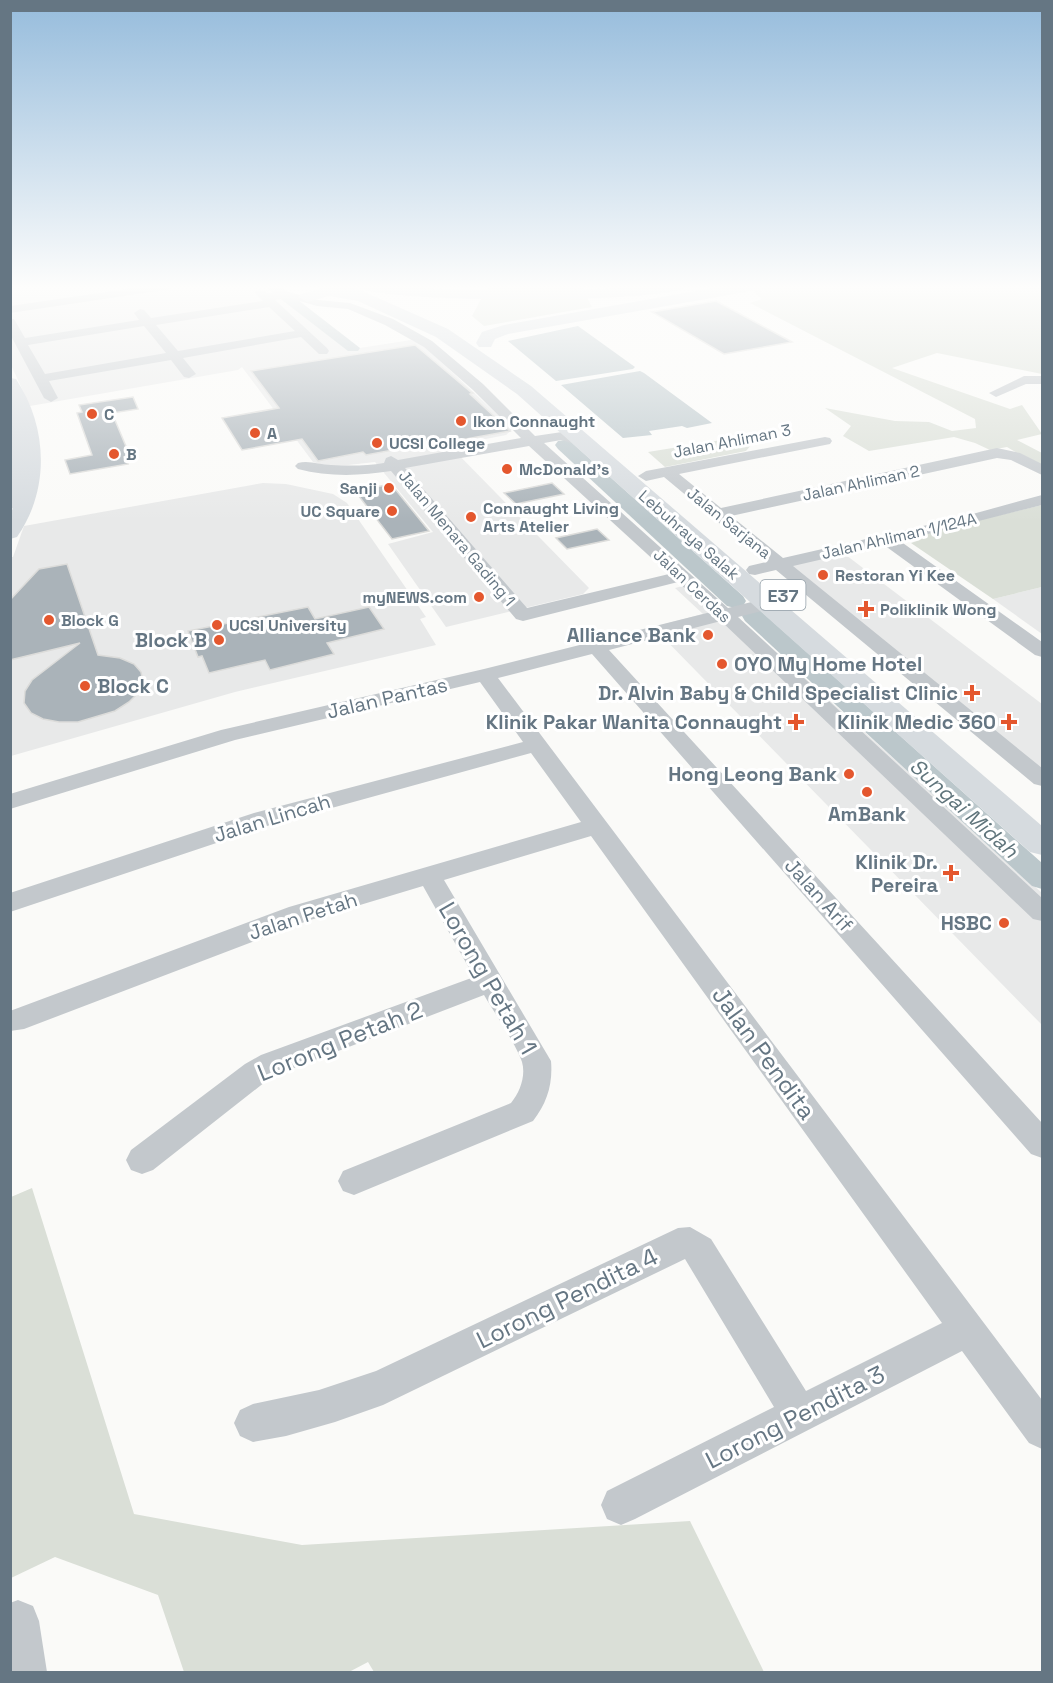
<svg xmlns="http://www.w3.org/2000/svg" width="1053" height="1683" viewBox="0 0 1053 1683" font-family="'Space Grotesk',sans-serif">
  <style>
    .built { fill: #e8e9e9 }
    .green { fill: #dadfd7 }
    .water { fill: #bbc7cb }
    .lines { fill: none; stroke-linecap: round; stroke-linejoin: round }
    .river { fill: #bbc7cb; fill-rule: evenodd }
    .building { fill: #aab3b9; stroke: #dcdcda; stroke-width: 1.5 }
    .minor { fill: #c3c8cc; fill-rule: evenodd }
    .major { fill: #d6dbdf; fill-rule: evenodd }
    .highway { fill: #d6dbdf; fill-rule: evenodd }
    .poi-dot { fill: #e4572e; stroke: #fff; stroke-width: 2 }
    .labels { text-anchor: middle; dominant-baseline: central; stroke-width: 6; stroke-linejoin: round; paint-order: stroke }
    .far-poi-label { font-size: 16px; font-weight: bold; fill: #657683; stroke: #fff; text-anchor: start }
    .far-street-label { font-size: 16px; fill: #657683; stroke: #fff }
    .shield { fill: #fff; stroke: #939fa8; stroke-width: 1.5 }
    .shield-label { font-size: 18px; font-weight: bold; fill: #657683 }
    .poi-label { font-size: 20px; font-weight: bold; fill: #657683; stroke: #fff; text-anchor: end }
    .street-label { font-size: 20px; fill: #657683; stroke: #fff }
    .water-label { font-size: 21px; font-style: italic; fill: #60757c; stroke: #fff }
    .near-street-label { font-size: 24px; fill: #657683; stroke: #fff }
  </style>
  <rect width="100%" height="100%" fill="#fafaf8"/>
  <g class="built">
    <polygon points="11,286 266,286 347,350 411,340 422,344 513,429 506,435 450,446 589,588 583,594 446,627 388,544 433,532 375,462 330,467 313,462 242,367 238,370 30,406 11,365"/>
    <polygon points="263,483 286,484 333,494 347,503 426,617 420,619 436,645 235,692 11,756 10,557 13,557 24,526"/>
    <polygon points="838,549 1042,704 1042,779 774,563"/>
    <polygon points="699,582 1042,893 1042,1025 653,627 703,614 675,588"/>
    <polygon points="1042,587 1042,634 993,599"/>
  </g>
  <g class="green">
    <polygon points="441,286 581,286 592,307 484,326 472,316 487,288"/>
    <polygon points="768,286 1042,286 1042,374 937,353 892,368 1010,409 1022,405 1042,434 1017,440 1042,453 1042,468 1007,447 990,450 975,443 954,437 869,451 843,436 851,426 825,408 895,421 929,422 952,431 976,428 975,419 750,303 762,299 751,289"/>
    <polygon points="740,437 751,445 746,451 665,467 648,452"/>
    <polygon points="1042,505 1042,587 993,599 911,543 920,540 912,536"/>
    <polygon points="32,1188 134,1514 302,1545 690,1521 764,1672 374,1672 368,1662 349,1672 184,1672 158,1595 55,1557 11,1578 11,1197"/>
  </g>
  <g class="water">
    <polygon points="578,326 635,367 633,369 556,381 508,341"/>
    <polygon points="640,371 644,373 712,423 687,428 682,426 649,431 652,435 623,438 561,385"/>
  </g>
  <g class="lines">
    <g class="river">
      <polygon points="264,286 280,286 360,348 358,351 348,351"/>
      <polygon points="564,440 570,441 743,596 746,601 743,606 735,608 727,606 558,449 555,445 558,441"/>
      <polygon points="753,609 761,611 1042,863 1042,889 1032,886 745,621 742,616 745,611"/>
    </g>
  </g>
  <g class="building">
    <polygon points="716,301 792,342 724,354 652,312"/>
    <polygon points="415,345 471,392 473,393 470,394 510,431 444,443 442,441 366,455 363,452 318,461 302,439 242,450 222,418 279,408 251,371"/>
    <polygon points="133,397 138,409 112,413 130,456 124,457 128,464 70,474 65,460 92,455 77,413 82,412 79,405"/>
    <polygon points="552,483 564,494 516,504 504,493"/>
    <polygon points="391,484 429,531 392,539 355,491"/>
    <polygon points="597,529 609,540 567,549 556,538"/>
    <polygon points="67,564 98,655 120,658 134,664 141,672 143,682 139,692 129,702 115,711 78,722 59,722 43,719 31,713 24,703 25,691 32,680 80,643 10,660 10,600 39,569"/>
    <polygon points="308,607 315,619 369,607 384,629 327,643 334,654 270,670 265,660 209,673 202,656 198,657 188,631"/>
  </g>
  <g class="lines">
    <g class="minor">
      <polygon points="148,286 177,286 171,289 10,313 10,306"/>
      <path d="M260 289 268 293 289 292 318 300 350 303 393 319 432 341 483 384 535 436 562 432 587 439 589 442 582 446 561 440 544 443 728 608 767 598 774 600 776 604 774 608 738 617 1042 898V921L1033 919 721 621 609 650 1042 1123V1158L1031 1154 592 654 498 678 1042 1400V1449L1029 1443 962 1351 635 1519 621 1525 607 1519 601 1505 607 1491 774 1407 685 1259 383 1405 335 1422 286 1436 253 1442 240 1436 234 1423 240 1410 253 1404 319 1390 376 1371 678 1228 690 1227 711 1239 806 1391 942 1323 591 836 444 880 551 1061C553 1084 547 1103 533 1121L354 1195 343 1191 338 1181 343 1171 511 1103C520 1092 526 1076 522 1062 517 1046 494 1012 484 995L281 1073 265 1082 153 1170 142 1174 131 1170 126 1160 131 1150 245 1064 261 1055 474 977 423 886 307 921 24 1029 10 1031V1011L289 907 581 822 531 753 270 825 10 912V893L254 813 523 742 480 682 235 740 10 809V794L221 730 484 669 711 612 678 582 523 621 516 619 391 471C360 476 328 477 298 469L295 466 298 463C309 460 320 465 331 465 349 466 367 466 384 463L386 458 391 456 398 460 521 438 473 390 424 347 385 325 348 309 317 306 289 298 275 300 327 348 329 351 327 354H319L301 337 183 358 196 374 189 378 184 377 171 360 49 381 58 398 51 402 44 398 10 334V319H14L25 338 139 320 134 313 140 309 144 310 151 318 263 301 254 292ZM269 307 295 331 178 351 156 325ZM144 326 166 353 45 374 28 345ZM529 446 669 574 527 608 405 468Z"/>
      <polygon points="1024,376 1042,376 1042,384 1026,384 996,397 989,393"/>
      <polygon points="825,437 830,438 832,441 830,444 679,474 721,508 997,448 1020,453 1042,464 1042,475 1011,460 997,458 731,516 783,558 958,518 1042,495 1042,505 900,541 1042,642 1042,657 1035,655 884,545 793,566 1042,768 1042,786 1034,784 776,570 755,575 749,574 746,570 749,566 766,562 664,477 646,481 638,476 646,471"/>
      <polygon points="18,1600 33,1606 39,1621 47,1672 10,1672 10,1603"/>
    </g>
    <path class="major" d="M10 378 16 379C48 427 50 490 17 537L10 539V515L18 496 23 458 21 439 10 403Z"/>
    <g class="highway">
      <polygon points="330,286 351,286 448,329 531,386 1042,826 1042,855 1030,852 517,394 436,337 358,301 329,296 307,302 299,297 301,294"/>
      <path d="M356 286 522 291 688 286C672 304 372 304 356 286Z"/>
      <polygon points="724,286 759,286 751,291 508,334 495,339 491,347 479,347 476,343 482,332 504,325"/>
      <polygon points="10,400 17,402 20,406 30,455 21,502 18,507 10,509"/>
    </g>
  </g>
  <linearGradient id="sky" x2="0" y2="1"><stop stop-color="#96bcdc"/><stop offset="0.55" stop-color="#fdfdfc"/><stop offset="1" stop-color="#fdfdfc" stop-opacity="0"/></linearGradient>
  <rect width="1053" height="522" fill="url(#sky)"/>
  <g class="poi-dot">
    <circle cx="92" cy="414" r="6"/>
    <circle cx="461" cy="421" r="6"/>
    <circle cx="255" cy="433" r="6"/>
    <circle cx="377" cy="443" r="6"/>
    <circle cx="114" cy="454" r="6"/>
    <circle cx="507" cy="469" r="6"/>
    <circle cx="389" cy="488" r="6"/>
    <circle cx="392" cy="511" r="6"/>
    <circle cx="471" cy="517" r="6"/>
    <circle cx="823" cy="575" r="6"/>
    <circle cx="479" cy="597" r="6"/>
    <path d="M863 600h6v6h6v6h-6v6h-6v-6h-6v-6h6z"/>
    <circle cx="49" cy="620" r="6"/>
    <circle cx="217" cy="625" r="6"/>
    <circle cx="708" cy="635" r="6"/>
    <circle cx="219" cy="640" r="6"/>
    <circle cx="722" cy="664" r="6"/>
    <circle cx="85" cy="686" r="6"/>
    <path d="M969 684h6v6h6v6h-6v6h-6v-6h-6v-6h6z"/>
    <path d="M793 713h6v6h6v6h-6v6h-6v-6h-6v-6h6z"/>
    <path d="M1006 713h6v6h6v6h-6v6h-6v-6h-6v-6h6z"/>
    <circle cx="849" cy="774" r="6"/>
    <circle cx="867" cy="792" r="6"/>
    <path d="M948 864h6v6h6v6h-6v6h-6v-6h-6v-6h6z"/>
    <circle cx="1004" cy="923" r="6"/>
  </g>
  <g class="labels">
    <g class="far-poi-label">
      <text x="104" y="414">C</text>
      <text x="473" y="421">Ikon Connaught</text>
      <text x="267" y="433">A</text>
      <text x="389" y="443">UCSI College</text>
      <text x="126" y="454">B</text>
      <text x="519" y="469">McDonald's</text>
      <text x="377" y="488" text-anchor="end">Sanji</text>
      <text x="483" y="508">Connaught Living<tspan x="483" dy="18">Arts Atelier</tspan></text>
      <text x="380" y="511" text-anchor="end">UC Square</text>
      <text x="835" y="575">Restoran Yi Kee</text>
      <text x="467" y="597" text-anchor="end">myNEWS.com</text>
      <text x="880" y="609">Poliklinik Wong</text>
      <text x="61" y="620">Block G</text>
      <text x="229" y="625">UCSI University</text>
    </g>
    <g class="far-street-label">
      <text transform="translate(732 441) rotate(-11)">Jalan Ahliman 3</text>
      <text transform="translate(861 483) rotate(-12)">Jalan Ahliman 2</text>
      <text transform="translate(729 523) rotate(39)">Jalan Sarjana</text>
      <text transform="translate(689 535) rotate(41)">Lebuhraya Salak</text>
      <text transform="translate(899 536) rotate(-13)">Jalan Ahliman 1/124A</text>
      <text transform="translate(457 538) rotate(50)">Jalan Menara Gading 1</text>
      <text transform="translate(692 586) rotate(43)">Jalan Cerdas</text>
    </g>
    <rect class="shield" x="760.5" y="580" width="45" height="30" rx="4.5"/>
    <g class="shield-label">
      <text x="783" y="595">E37</text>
    </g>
    <g class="poi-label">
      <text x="696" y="635">Alliance Bank</text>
      <text x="207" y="640">Block B</text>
      <text x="734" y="664" text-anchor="start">OYO My Home Hotel</text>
      <text x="97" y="686" text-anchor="start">Block C</text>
      <text x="958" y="693">Dr. Alvin Baby &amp; Child Specialist Clinic</text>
      <text x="782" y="722">Klinik Pakar Wanita Connaught</text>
      <text x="996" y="722">Klinik Medic 360</text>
      <text x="837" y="774">Hong Leong Bank</text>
      <text x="867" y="814" text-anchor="middle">AmBank</text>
      <text x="938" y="862">Klinik Dr.<tspan x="938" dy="23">Pereira</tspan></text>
      <text x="992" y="923">HSBC</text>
    </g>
    <g class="street-label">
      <text transform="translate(387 698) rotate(-13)">Jalan Pantas</text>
      <text transform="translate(272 818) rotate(-17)">Jalan Lincah</text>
      <text transform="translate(819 895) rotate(48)">Jalan Arif</text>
      <text transform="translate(303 916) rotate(-18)">Jalan Petah</text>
    </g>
    <g class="water-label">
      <text transform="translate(964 808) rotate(42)">Sungai Midah</text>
    </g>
    <g class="near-street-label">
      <text transform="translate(488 978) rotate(60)">Lorong Petah 1</text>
      <text transform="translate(340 1041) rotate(-22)">Lorong Petah 2</text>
      <text transform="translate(764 1053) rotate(54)">Jalan Pendita</text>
      <text transform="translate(567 1298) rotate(-26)">Lorong Pendita 4</text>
      <text transform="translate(795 1417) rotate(-27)">Lorong Pendita 3</text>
    </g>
  </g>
  <rect width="1053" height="1683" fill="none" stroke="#657683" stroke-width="24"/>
</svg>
